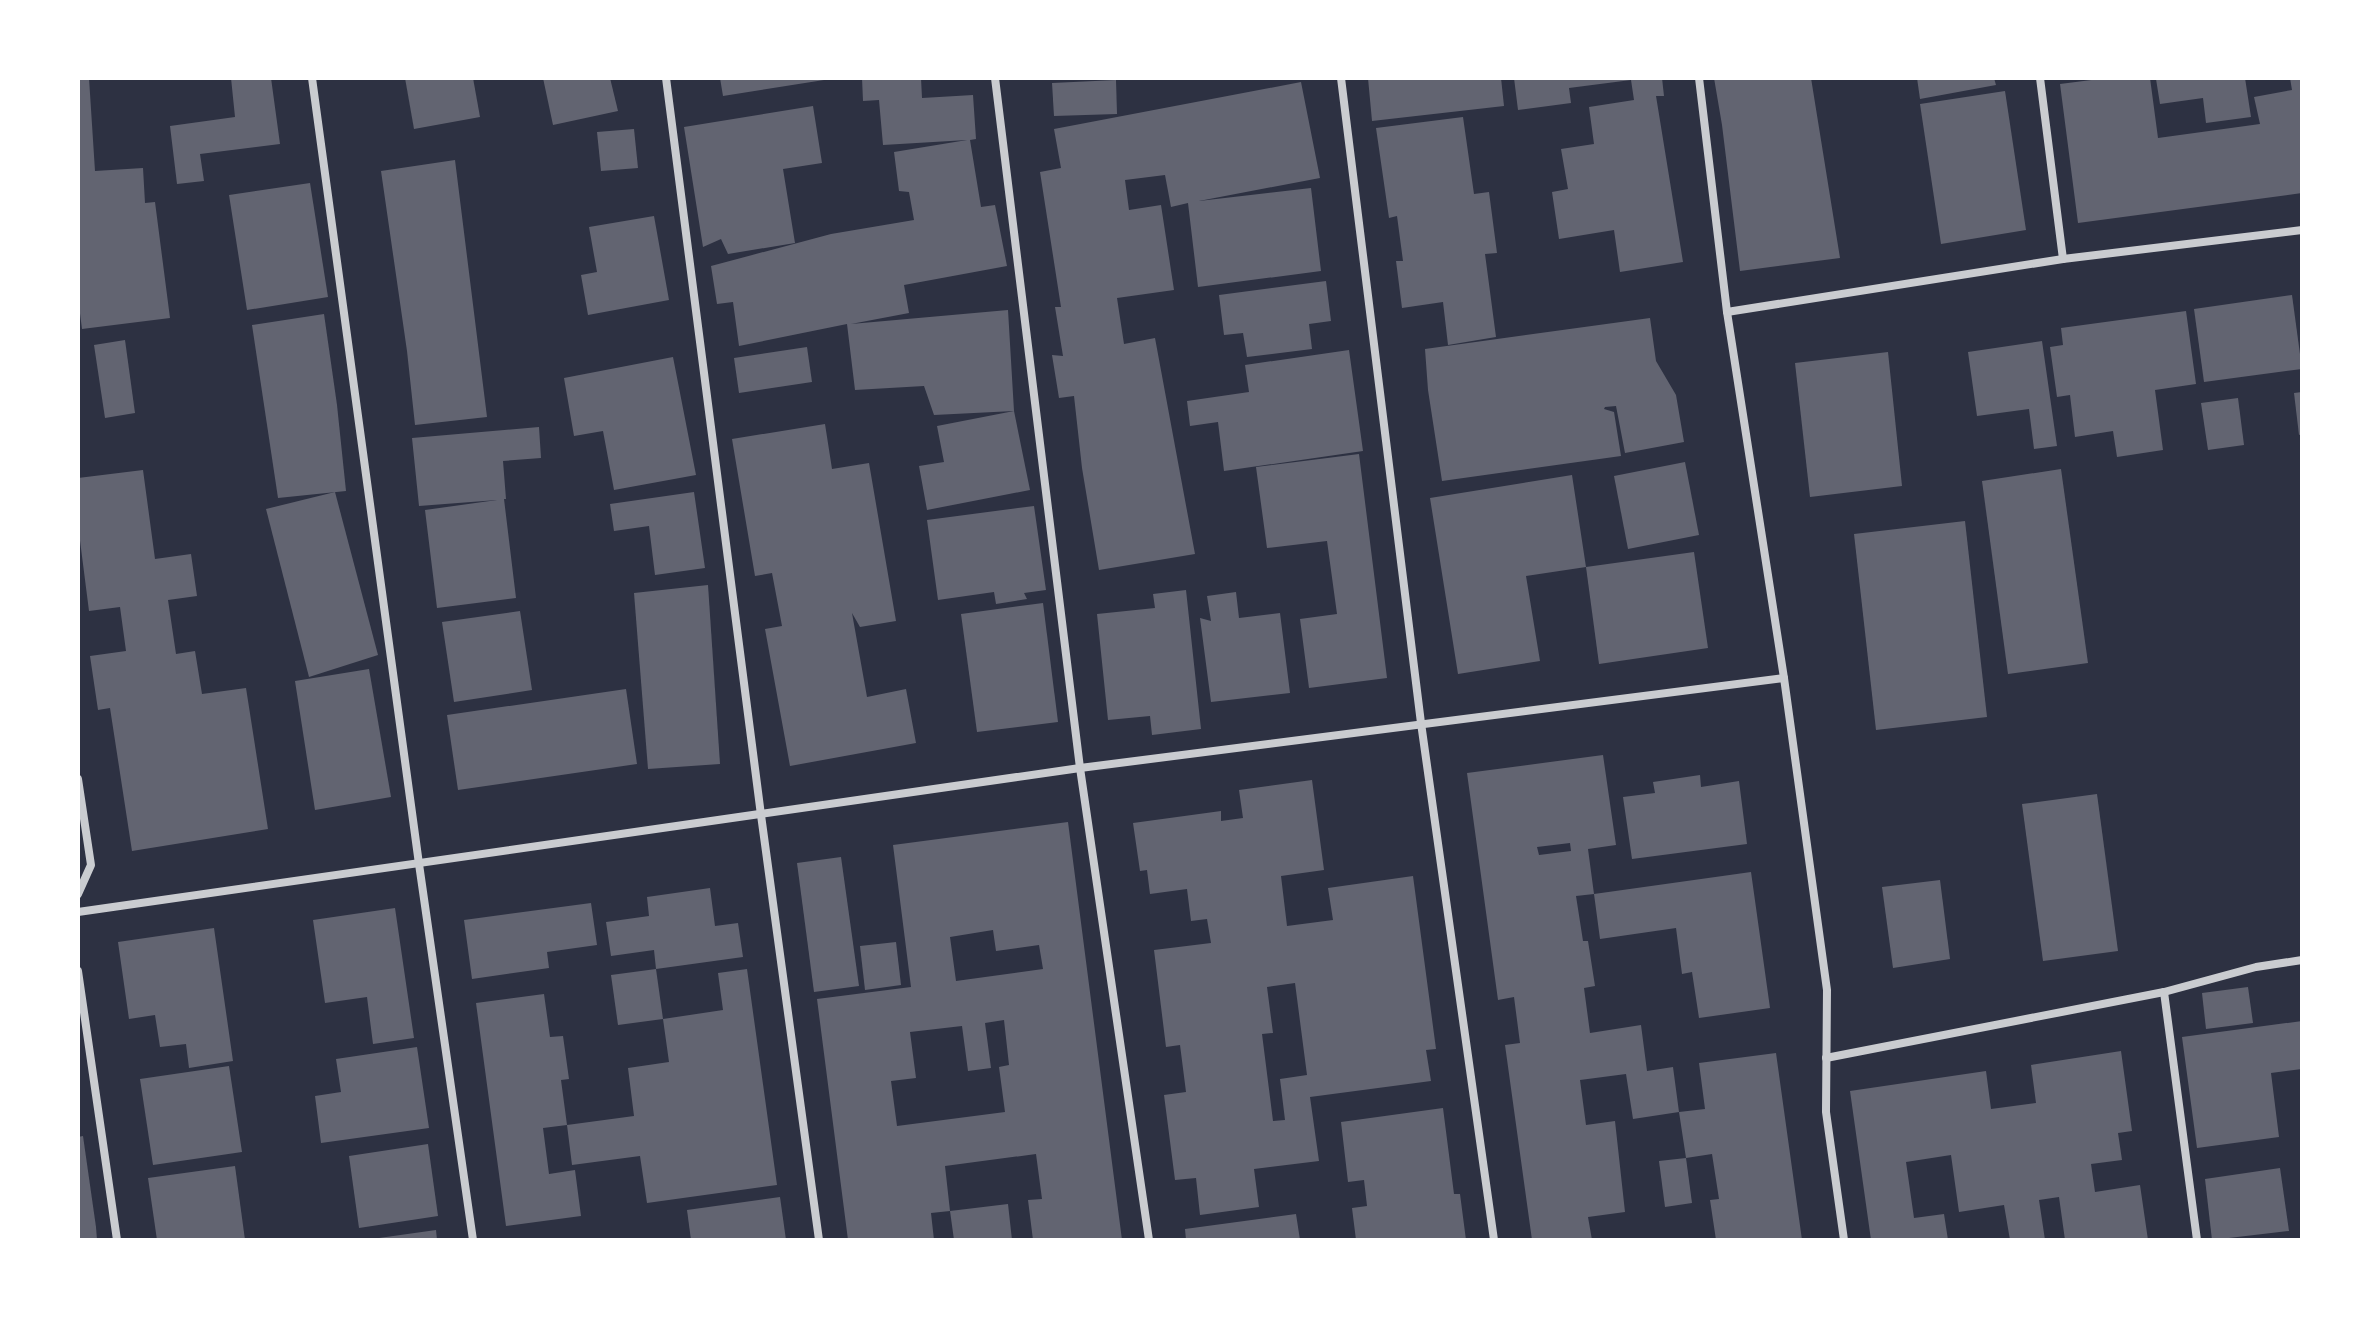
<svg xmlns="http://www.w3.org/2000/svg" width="2380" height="1318" viewBox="0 0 2380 1318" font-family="'Asap Condensed',sans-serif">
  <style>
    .building { fill: #626471; fill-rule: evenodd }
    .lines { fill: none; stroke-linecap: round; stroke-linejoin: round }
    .minor { stroke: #caccd0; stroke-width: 8 }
  </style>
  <rect width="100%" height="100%" fill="#2d3142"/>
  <g class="building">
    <polygon points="78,78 89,78 95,171 143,168 145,203 155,202 170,318 82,329 78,298"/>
    <polygon points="231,78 271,78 280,144 200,154 204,181 177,184 170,126 235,117"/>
    <polygon points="405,78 473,78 480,117 414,129"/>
    <polygon points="543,78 610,78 618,111 553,125"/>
    <polygon points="720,78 824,78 824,80 723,96"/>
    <polygon points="862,78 921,78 922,98 973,95 976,139 970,140 981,207 995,205 1007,266 904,285 909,313 851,324 1008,310 1014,411 934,415 924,386 855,390 847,324 739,346 733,302 717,304 711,266 831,234 914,220 909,192 899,191 894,152 967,140 883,145 879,100 863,101"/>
    <polygon points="1368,78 1501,78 1504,106 1372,121"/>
    <polygon points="1514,78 1662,78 1664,96 1656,96 1683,262 1620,272 1614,230 1559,239 1552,192 1568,189 1561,149 1594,144 1589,107 1634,100 1631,80 1569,88 1571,103 1518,110"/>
    <polygon points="1714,78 1811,78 1840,258 1740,271 1722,125"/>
    <polygon points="1917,78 1994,78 1996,85 1920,99"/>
    <polygon points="2107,78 2150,78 2158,138 2260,124 2254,97 2292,90 2290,78 2302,78 2302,193 2078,223 2060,84"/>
    <polygon points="2166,78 2245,78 2251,117 2206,123 2203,98 2160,104 2156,79"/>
    <polygon points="1116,80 1117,114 1054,116 1052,83"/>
    <polygon points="1301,82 1320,178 1199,201 1311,188 1321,271 1198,287 1188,203 1171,207 1165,175 1125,180 1129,210 1161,205 1174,290 1117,298 1124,344 1155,338 1195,554 1099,570 1082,468 1074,396 1059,398 1052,355 1063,356 1055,307 1061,307 1040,172 1061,168 1054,129"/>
    <polygon points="2005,91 2026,230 1941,244 1920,104"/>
    <polygon points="813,106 822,163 783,169 795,243 728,254 721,239 703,247 684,127"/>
    <polygon points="1463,117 1474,194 1489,192 1497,253 1485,254 1496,337 1448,345 1443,302 1402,308 1396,261 1403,261 1397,216 1389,218 1376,128"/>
    <polygon points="634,129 638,168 601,171 597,132"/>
    <polygon points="455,160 487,417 415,425 407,351 381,171"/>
    <polygon points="310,183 328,297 247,310 229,195"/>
    <polygon points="654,216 669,300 588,315 581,275 597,272 589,227"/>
    <polygon points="1326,281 1331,321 1309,324 1312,349 1247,357 1243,333 1224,335 1219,295"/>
    <polygon points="2292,295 2302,369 2204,382 2194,309"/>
    <polygon points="2186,311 2196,384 2155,390 2163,450 2117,457 2113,431 2075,437 2070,395 2057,397 2050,347 2063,345 2061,328"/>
    <polygon points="324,314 337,405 346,491 278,498 252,325"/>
    <polygon points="1650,318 1656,361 1676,395 1684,442 1625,453 1616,406 1605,407 1604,409 1614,412 1621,456 1442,481 1428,390 1425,349"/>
    <polygon points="125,340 135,413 105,418 94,345"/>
    <polygon points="2042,341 2057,446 2034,449 2029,409 1977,416 1968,352"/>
    <polygon points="807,347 812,382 739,393 734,358"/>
    <polygon points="1349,350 1363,451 1224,471 1218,422 1190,426 1187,401 1249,392 1245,365"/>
    <polygon points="1888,352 1902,486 1810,497 1795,363"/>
    <polygon points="673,357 696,475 614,490 603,431 574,436 564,378"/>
    <polygon points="2302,392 2302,434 2299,435 2294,393"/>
    <polygon points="2238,398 2244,445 2208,450 2201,403"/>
    <polygon points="1014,411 1030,490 927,510 919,466 944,462 937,426"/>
    <polygon points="825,424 832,469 869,463 896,621 860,627 852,613 867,697 906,689 916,743 790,766 765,629 782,626 772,573 755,576 732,439"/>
    <polygon points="539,427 541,458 503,461 506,499 504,499 516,598 437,608 425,510 497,500 419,506 412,438"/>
    <polygon points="1359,454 1387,678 1309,688 1300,619 1337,614 1327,541 1267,548 1256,467"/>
    <polygon points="1685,462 1699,535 1628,549 1614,476"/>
    <polygon points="2061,469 2088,663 2008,674 1982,481"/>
    <polygon points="143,470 155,559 191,554 197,596 168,600 176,654 195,651 202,694 246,688 268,829 132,851 110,708 98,710 90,656 126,651 120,607 89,611 78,525 78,478"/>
    <polygon points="1572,475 1586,567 1526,576 1540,661 1458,674 1430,498"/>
    <polygon points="335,492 378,655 309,677 266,509"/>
    <polygon points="694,492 705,568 655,575 649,526 614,531 610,504"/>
    <polygon points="1034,506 1046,590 1024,593 1027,599 996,604 994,592 938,600 927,520"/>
    <polygon points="1965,521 1987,717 1876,730 1854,534"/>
    <polygon points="1694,552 1708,648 1599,664 1586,567"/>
    <polygon points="708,585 720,764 648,769 634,593"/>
    <polygon points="1186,590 1201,729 1152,735 1150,716 1108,720 1097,614 1155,608 1153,594"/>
    <polygon points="1236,592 1239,618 1280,613 1290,693 1211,702 1200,618 1211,621 1207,596"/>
    <polygon points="1043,603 1058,722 977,732 961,614"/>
    <polygon points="520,611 532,690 454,702 442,622"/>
    <polygon points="369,669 391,797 315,810 295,681"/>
    <polygon points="626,689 637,764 458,790 447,715"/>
    <path d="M1603 755 1616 845 1588 849 1594 894 1576 896 1583 941H1588L1595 986 1584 988 1590 1033 1641 1025 1647 1071 1673 1067 1679 1112 1633 1119 1626 1074 1580 1080 1586 1125 1615 1121 1625 1212 1588 1217 1592 1240H1532L1505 1045 1520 1043 1514 997 1498 1000 1467 773ZM1570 843 1571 851 1539 855 1537 847Z"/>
    <polygon points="1700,775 1701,787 1739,781 1747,844 1632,859 1623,797 1655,793 1653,782"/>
    <path d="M1312 780 1324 870 1281 876 1287 926 1333 920 1328 888 1413 876 1436 1049 1426 1050 1431 1081 1310 1097 1319 1161 1254 1169 1259 1207 1200 1215 1196 1178 1175 1180 1164 1095 1186 1092 1180 1045 1166 1047 1154 950 1211 943 1207 919 1191 921 1187 889 1150 894 1147 870 1140 871 1133 823 1221 811V821L1243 818 1239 790ZM1295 983 1307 1075 1280 1079 1285 1120 1273 1121 1262 1034 1273 1033 1267 987Z"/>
    <polygon points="2097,794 2118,951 2043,961 2022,804"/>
    <path d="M1068 822 1122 1240H1033L1028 1200 1042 1199 1036 1154 945 1166 950 1211 1008 1204 1012 1240H954L950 1211 931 1213 934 1240H848L817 999 911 987 893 845ZM993 930 996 951 1039 945 1043 969 956 981 950 937ZM1004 1020 1009 1065 999 1067 1005 1112 897 1126 891 1081 916 1078 910 1032 962 1026 968 1071 991 1068 985 1023Z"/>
    <polygon points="841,857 859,986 814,992 797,863"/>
    <polygon points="1751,872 1770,1008 1699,1018 1692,972 1682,974 1676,928 1600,939 1594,894"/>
    <polygon points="1940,880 1950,959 1893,968 1882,887"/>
    <polygon points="710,888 715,926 738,923 743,957 656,969 654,950 611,956 606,922 649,916 647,897"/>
    <polygon points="591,903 597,945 547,952 549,968 472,979 464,920"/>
    <polygon points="395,908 414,1038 373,1044 367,997 325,1003 313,920"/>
    <polygon points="214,928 233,1061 189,1068 186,1044 160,1047 155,1015 129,1019 118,942"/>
    <polygon points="896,942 901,985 865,990 860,946"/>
    <polygon points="656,969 663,1019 618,1025 611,975"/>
    <polygon points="747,969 777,1185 647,1203 640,1156 572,1165 567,1125 634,1116 628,1068 669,1062 663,1019 723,1010 718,973"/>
    <polygon points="2248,987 2253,1023 2206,1029 2202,993"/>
    <polygon points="544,994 550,1037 563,1036 569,1079 561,1080 567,1125 543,1128 549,1174 575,1170 581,1216 506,1226 476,1003"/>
    <polygon points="2302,1021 2302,1069 2271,1073 2279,1137 2197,1148 2182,1037"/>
    <polygon points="417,1047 429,1128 321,1143 315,1096 341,1092 336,1059"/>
    <polygon points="2121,1051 2132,1131 2118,1133 2122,1160 2091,1164 2095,1192 2140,1185 2148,1240 2065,1240 2059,1197 2039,1200 2045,1240 2010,1240 2004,1205 1959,1212 1951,1155 1906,1162 1914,1218 1944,1214 1948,1240 1871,1240 1850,1091 1986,1071 1991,1109 2036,1103 2031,1065"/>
    <polygon points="1776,1053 1802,1240 1716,1240 1710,1200 1719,1199 1712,1154 1686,1158 1679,1112 1705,1109 1699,1063"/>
    <polygon points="229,1066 242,1152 153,1165 140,1079"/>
    <polygon points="1443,1108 1454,1194 1460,1194 1466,1240 1356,1240 1352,1208 1367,1206 1364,1180 1348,1182 1341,1122"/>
    <polygon points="83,1136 96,1227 97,1240 78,1240 78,1137"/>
    <polygon points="428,1144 438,1216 359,1228 349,1156"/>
    <polygon points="1686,1158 1692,1203 1665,1207 1659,1161"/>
    <polygon points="235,1166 245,1240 157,1240 148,1178"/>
    <polygon points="2280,1168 2289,1231 2212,1240 2205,1179"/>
    <polygon points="780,1197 786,1240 691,1240 687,1210"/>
    <polygon points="1296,1214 1300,1240 1186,1240 1185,1229"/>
    <polygon points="436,1230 437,1240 379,1240 379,1238"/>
  </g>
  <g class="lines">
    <g class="minor">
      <polyline points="312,78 419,864 473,1240"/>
      <polyline points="666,78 761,815 819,1240"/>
      <polyline points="995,78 1080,768 1149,1240"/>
      <polyline points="1341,78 1421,723 1494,1240"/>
      <polyline points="1699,78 1727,312 1784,678 1827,990 1826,1112 1844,1240"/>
      <polyline points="2040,78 2063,259"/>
      <polyline points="1727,312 2063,259 2302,230"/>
      <polyline points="78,779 91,865 78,894"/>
      <polyline points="78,912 1080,768 1784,678"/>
      <polyline points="78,971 117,1240"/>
      <polyline points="2164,992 2197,1240"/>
      <polyline points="1826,1058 2164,992 2256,967 2302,960"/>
    </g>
  </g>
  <rect width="2380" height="1318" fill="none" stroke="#ffffff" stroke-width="160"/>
</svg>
